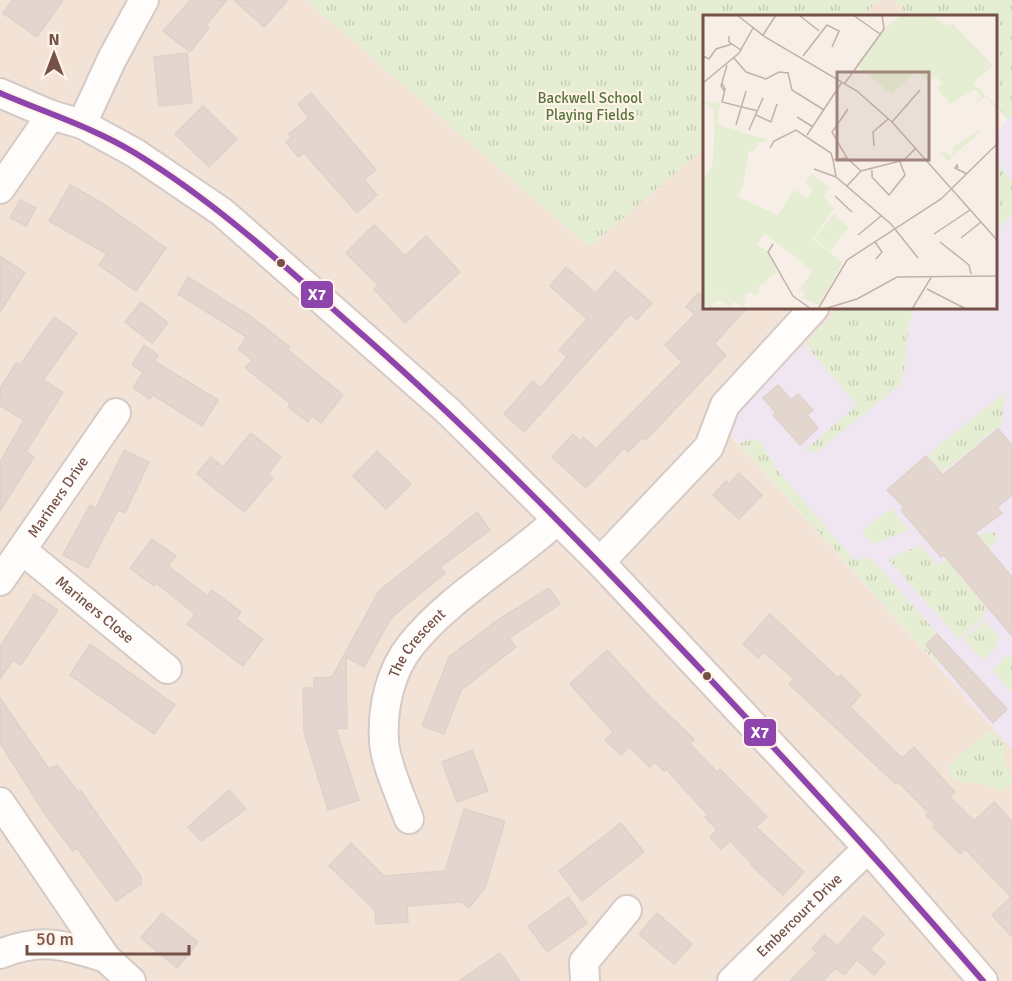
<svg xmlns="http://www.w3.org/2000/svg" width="1012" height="981" viewBox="0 0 1012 981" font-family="Signika,sans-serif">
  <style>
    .residential { fill: #f3e3d7 }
    .education { fill: #f0e6f1 }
    .grass { fill: url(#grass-tufts) }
    .building { fill: #e3d6cf; stroke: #e0d1c9; stroke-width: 1.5 }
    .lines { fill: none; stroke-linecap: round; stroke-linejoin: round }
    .minor-casing { stroke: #d5cac5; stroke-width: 32 }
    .minor { stroke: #fefdfb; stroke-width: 28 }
    .bus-1-casing { stroke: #fff3e8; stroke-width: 10 }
    .bus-1 { stroke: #8e44ad; stroke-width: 6 }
    .bus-dot { fill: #755147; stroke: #fff3e8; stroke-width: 2 }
    .labels { text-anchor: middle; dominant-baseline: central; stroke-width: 4.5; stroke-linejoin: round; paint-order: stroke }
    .park-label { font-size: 15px; fill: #56753c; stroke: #fff3e8 }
    .street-label { font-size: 15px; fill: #755147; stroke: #fff3e8 }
    .inset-road { fill: none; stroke: #c3b0a7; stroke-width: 1.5 }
    .view { fill: #a0857c; fill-opacity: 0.15; stroke: #a0857c; stroke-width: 3 }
    .inset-edge { fill: none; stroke: #755147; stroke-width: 3 }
    .line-badge { stroke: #fff3e8; stroke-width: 2 }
    .badge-label { font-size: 16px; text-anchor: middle; font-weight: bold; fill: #fff }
  </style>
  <defs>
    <pattern id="grass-tufts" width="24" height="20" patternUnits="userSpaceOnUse" patternTransform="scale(1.5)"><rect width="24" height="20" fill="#e5edd2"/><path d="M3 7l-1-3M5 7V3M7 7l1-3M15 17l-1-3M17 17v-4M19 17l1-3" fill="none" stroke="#c8cdb6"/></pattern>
  </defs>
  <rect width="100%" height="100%" fill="#f7efe7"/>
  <g class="residential">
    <polygon points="0,0 306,0 589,247 704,149 704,308 839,308 805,344 722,426 1012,749 1012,981 0,981"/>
    <polygon points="880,0 894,0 910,16 861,16"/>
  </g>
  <polygon class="education" points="894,0 1012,0 1012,749 722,425 805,344 839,308 996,308 996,134 1008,119 996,106 996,16 910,16"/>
  <g class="grass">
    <polygon points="306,0 880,0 861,16 704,16 704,149 589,247"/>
    <polygon points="894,0 1012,0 1012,117 1008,119 996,106 996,16 910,16"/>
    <polygon points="996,161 1012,182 1012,215 996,230"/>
    <path d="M839 308H915C903 331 910 360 900 385L817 452 804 451 857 405 805 344Z"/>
    <polygon points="1006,392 1001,424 943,472 927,455"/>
    <polygon points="749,439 760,441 777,470 854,560 871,558 952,650 937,664 739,444"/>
    <polygon points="891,508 909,530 873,544 862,531"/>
    <polygon points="988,532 996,533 997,539 990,548 986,544 955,570 986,607 983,618 959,639 888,559 920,545 938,565 974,537"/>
    <polygon points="985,621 1000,639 996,642 996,648 982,660 964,639"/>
    <polygon points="1008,655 1012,659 1012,692 992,670"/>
    <polygon points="990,730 1005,746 1004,761 1012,774 1012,784 1001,792 980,783 960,782 949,775 952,772 947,767"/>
  </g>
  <g class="building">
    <polygon points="13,0 63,0 37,37 3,13"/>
    <polygon points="191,0 227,0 206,25 209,28 190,52 163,31"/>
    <polygon points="234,0 288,0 264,27"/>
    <polygon points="187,53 192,103 159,106 154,57"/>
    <polygon points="311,93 376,170 364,180 377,195 357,213 304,153 298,157 286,142 291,137 289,134 309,118 298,104"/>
    <polygon points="203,106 237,139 209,167 175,134"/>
    <polygon points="70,185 102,203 166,248 136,291 99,265 107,254 49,221"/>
    <polygon points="20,200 36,208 26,226 10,218"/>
    <polygon points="374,225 405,256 426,236 460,272 405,323 374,289 378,285 346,253"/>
    <polygon points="0,256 25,273 0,312"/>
    <polygon points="566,267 596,293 615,271 652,303 637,320 630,314 524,432 504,414 533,381 541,388 567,357 559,350 587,319 550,286"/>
    <polygon points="188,277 250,316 290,347 288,350 343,395 321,423 312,416 308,422 288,407 290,403 245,368 252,360 238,349 247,337 178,294"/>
    <polygon points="698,293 705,299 705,308 747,308 714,344 726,355 646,440 643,437 628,452 624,448 586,488 552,457 573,434 580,441 583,437 596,449 682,362 665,345 695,314 686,307"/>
    <polygon points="141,302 168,323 152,343 125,322"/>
    <polygon points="54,317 77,333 43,380 63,392 26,452 34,457 0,511 0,462 24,420 0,406 0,389 16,363 20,365"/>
    <polygon points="144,345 158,355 154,361 218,400 202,426 153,395 150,399 133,388 143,372 132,365"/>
    <polygon points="778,385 791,400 798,394 813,410 807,415 818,428 800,445 773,415 776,413 763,398"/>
    <polygon points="998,429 1012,445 1012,495 997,507 1002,513 975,533 1012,577 1012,636 944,555 941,557 901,510 904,507 887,490 926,456 943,475"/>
    <polygon points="251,433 281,457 268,474 273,478 244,512 197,474 211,457 223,467"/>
    <polygon points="124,450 149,462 125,513 118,510 88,568 63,555 90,505 96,508"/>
    <polygon points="377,451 411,484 386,509 353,476"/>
    <polygon points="739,473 762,495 739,519 713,495 726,481 729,484"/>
    <polygon points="477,512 490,530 440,567 445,573 391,618 364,667 346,657 347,728 336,729 359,800 328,810 304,732 303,688 314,688 314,678 332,677 379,591"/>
    <polygon points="152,539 176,556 168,566 208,596 212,590 241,612 236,619 263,639 243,666 187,624 195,614 156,583 154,586 130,568"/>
    <polygon points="549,588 560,604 509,638 516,647 461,690 444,734 422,726 449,657 496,621"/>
    <polygon points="34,594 58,610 21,665 13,660 0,679 0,647"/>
    <polygon points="770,614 838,678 841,675 861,695 850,707 902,758 914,747 955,792 950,797 974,821 994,802 1012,821 1012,937 992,915 1011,897 965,849 960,854 933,827 935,824 926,815 929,813 898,782 896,784 789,684 794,679 764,652 758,658 743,644"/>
    <polygon points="937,634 1007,709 993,723 926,645"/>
    <polygon points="90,644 175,705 154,734 70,675"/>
    <polygon points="607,650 652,699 694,739 690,744 717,772 720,769 767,817 756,827 804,872 783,895 751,865 752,864 730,841 721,849 710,837 717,830 705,817 708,815 666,769 664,771 655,762 650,767 629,747 621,755 605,740 613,732 570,684"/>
    <polygon points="0,698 49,769 57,765 79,793 81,791 141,877 141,884 116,901 77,848 73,851 47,817 0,743"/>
    <polygon points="472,750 488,791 457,802 442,762"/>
    <polygon points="229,790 246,809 201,841 188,827"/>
    <polygon points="464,809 505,821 485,888 469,908 461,902 407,906 408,922 376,924 375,910 329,866 351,843 384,876 445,871"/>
    <polygon points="621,823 644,852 582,901 559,871"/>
    <polygon points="568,897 587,923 547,952 528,926"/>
    <polygon points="162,913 198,942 177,968 141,938"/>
    <polygon points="657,913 692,944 674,964 639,934"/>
    <polygon points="864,916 884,934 870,949 885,962 874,975 857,960 844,975 835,968 823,981 790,981 817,953 812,949 824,935 838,946"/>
    <polygon points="500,953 520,981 459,981"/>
  </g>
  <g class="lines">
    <defs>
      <g id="minor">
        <polyline points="0,93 51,115 82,124 135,153 222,212 448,411 600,562 868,848 983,981"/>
        <polyline points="82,124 112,59 144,0"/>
        <polyline points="0,189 51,115"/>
        <path id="s1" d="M22 550 167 669"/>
        <polyline points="600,562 709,447 725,405 814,308"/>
        <path id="s2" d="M0 581 116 413"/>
        <polyline points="0,802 106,958 131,981"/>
        <path id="s3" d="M409 819C401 797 385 763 384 741 382 708 390 671 411 645 449 597 512 562 557 520"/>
        <path d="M0 954C42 937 65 945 106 958"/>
        <polyline points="585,981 584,962 627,910"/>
        <path id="s4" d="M732 981 868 848"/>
      </g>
    </defs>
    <use href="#minor" class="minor-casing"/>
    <use href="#minor" class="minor"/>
    <defs>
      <path id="bus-1" d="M0 93C46 113 92 127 135 153 219 204 291 272 365 337 486 444 598 560 708 677 802 777 894 878 983 981"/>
    </defs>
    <use href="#bus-1" class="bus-1-casing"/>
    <use href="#bus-1" class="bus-1"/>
  </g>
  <g class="bus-dot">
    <circle cx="281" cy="263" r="5"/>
    <circle cx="707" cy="676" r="5"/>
  </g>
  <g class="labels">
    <g class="park-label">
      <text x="590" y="98">Backwell School<tspan x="590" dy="17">Playing Fields</tspan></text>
    </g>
    <g class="street-label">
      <text stroke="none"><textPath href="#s2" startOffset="102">Mariners Drive</textPath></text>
      <text stroke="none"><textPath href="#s1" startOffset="94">Mariners Close</textPath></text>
      <text stroke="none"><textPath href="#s3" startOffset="189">The Crescent</textPath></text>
      <text stroke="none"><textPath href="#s4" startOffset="94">Embercourt Drive</textPath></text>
    </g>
  </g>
  <g transform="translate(703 15)">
    <rect width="294" height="294" fill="#f7efe7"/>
    <path d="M198 0H228L242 10 250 9 290 50 270 68 294 91V94L282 81 269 92 278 81 272 74 247 89 234 73 239 68 233 62 226 67 215 56 188 79 153 49 182 13ZM13 109 67 126 56 127 52 136H46L40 171 35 182 75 200 91 175 104 183 110 175 103 169 108 158 126 172 121 182 131 194 109 224 140 247 116 290 99 283 102 279 96 274 110 256 62 219 53 229 64 236 74 257 57 271 54 281 48 277 42 280 41 293 12 275 0 287V167L9 150ZM274 116H278L245 146 235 135 250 141V132Z" fill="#e5edd2"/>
    <path d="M0 86 17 89 11 132V95ZM12 275 30 287 26 292 17 285 10 288V294L0 288Z" fill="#e5edd2"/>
    <path d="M106 193 120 204 103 227 89 216ZM63 199 87 213 80 225 57 211ZM131 199 146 212 127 236 111 223Z" fill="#e5edd2"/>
    <path class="inset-road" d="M34 0 62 22 154 76 189 107 294 225M96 0 116 16M150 0 177 19M60 20 73 0M26 21V27L38 35M0 41 6 44 13 34 29 29M100 41 124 10 136 16 129 32M31 43 43 57 63 64 76 57 85 58 89 75 121 95M0 68 36 38 50 13M19 68 22 74 19 87 55 96M142 68 181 14 179 0M22 77 18 71 24 50M145 94 129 117 144 143 158 156M53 100 68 107 74 89M94 102 110 112M189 107 217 75M33 110 43 76M46 115 60 83M104 120 139 67M171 131 170 117 185 104M67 133 71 126 93 115 128 138 130 145M255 153 254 150 252 153 264 159M111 154 133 162 188 209 215 243M169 155V162L186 180 202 160 197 147M133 161 130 145 143 143M144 171 158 156 201 145 213 133M132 181 149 197M231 219 267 195M155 220 178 201M258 223 278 207M172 227 179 237 173 244M237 227 266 250 268 259M70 229 65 237 90 281 108 294M224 274 263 294M115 294 144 245 238 184 294 129M121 294 154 284 194 262 294 261M209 294 229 261"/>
    <path class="view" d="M134 57H226V145H134Z"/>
    <rect width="294" height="294" class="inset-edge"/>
  </g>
  <g class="line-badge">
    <rect x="300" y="280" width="34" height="29" rx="6" fill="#8e44ad"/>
    <rect x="743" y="718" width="34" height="29" rx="6" fill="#8e44ad"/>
  </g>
  <g class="badge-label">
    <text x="317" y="300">X7</text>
    <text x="760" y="738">X7</text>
  </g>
  <g transform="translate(54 54)" stroke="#fff3e8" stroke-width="4.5" paint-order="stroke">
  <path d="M0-4.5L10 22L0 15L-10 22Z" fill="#755147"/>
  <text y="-9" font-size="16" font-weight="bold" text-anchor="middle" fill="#755147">N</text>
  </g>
  <path d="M27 945v9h162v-9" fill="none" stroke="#755147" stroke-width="3"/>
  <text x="36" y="945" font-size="18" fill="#755147" stroke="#fff3e8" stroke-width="4.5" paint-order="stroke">50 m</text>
</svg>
